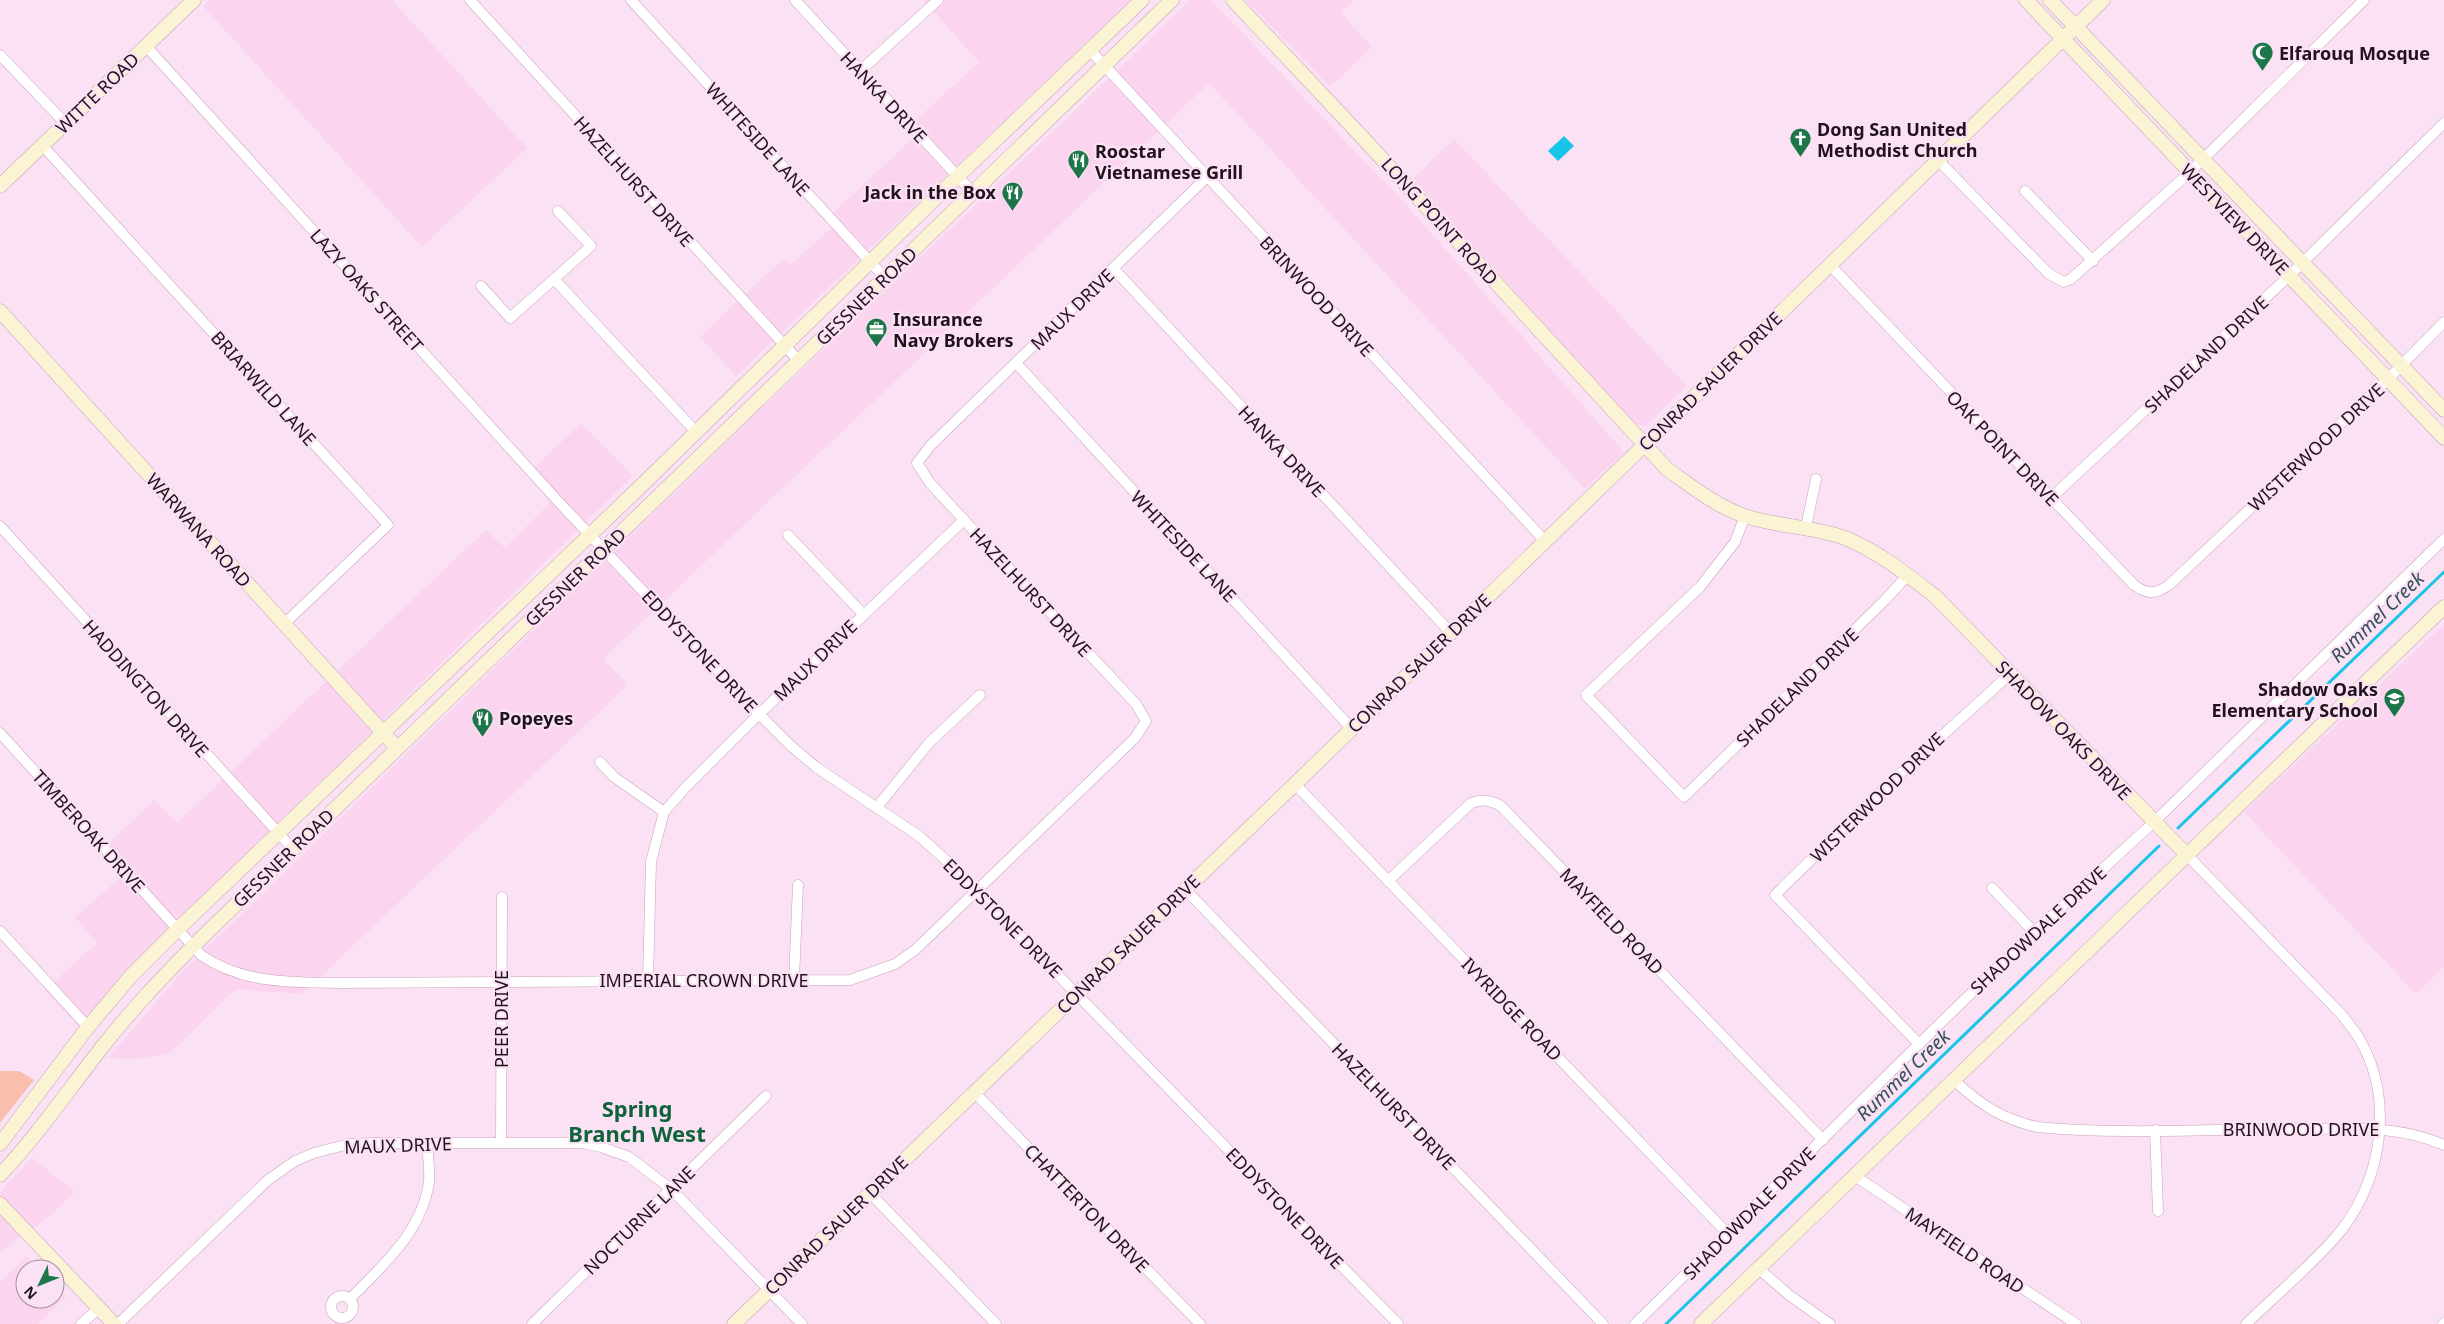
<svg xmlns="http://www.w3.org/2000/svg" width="2444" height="1324" viewBox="0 0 2444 1324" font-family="'Noto Sans',sans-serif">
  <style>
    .built { fill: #fbd5f0 }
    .green { fill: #f9bead }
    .water { fill: #19c5e7 }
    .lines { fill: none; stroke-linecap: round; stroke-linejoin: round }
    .stream { stroke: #19c5e7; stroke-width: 3 }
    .street-casing { stroke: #c8a1bd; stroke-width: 11 }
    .secondary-casing { stroke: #c8a1bd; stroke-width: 15 }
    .street { stroke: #fff; stroke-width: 10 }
    .secondary { stroke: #faf3d4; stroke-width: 14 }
    .labels { text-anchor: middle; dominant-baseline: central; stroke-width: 4.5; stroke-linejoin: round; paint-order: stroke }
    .poi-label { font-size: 18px; font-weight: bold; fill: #21131d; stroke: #fae1f3; text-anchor: start }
    .street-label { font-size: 18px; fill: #21131d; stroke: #fae1f3 }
    .water-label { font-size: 19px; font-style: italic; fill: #315058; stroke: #fae1f3 }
    .district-label { font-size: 22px; font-weight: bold; fill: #0f633b; stroke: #fae1f3 }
  </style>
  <rect width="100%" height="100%" fill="#fae1f3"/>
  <g class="built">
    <polygon points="210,0 392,0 527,148 422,247 203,6"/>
    <polygon points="923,0 1131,0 736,376 700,337 783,259 790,265 830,229 834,212 914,137 914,122 979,62"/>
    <polygon points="1191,0 1211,0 1411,210 1624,452 1585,489 1209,83 603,659 628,685 302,994 236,989 170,1053 137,1059 108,1058 183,971 764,406"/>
    <polygon points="1246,0 1354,0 1341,13 1372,47 1330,87"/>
    <polygon points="1454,139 1687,386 1645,426 1635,424 1413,179"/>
    <polygon points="581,423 633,476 154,944 78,1026 45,990 97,943 75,917 126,873 104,848 154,800 177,823 486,530 505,548 555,498 531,471"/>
    <polygon points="2444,624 2444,967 2416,994 2244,812"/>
    <polygon points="32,1158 75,1192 41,1223 14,1241 0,1254 0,1192"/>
    <polygon points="27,1256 40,1269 25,1269 25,1299 55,1299 55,1286 66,1297 37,1324 0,1324 0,1282"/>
  </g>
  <polygon class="green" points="0,1071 19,1071 34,1080 0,1123"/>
  <polygon class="water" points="1564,136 1574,146 1558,161 1548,151"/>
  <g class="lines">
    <g class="stream">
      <polyline points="2178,828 2444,572"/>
      <polyline points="1666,1324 2159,846"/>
    </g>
    <defs>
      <g id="street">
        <polyline points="470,0 799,361"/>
        <polyline points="631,0 885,278"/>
        <polyline points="795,0 973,193"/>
        <polyline points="146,46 555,498 759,714 791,746 816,767 919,836 948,862 1398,1324"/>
        <polyline points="1090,50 1545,541"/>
        <polyline points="0,55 65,123"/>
        <polyline points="860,71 938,0"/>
        <polyline points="42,145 388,525 284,624"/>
        <polyline points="1938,160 2049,274 2064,282 2071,279 2190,172 2364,0"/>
        <polyline points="2025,191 2093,261"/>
        <path d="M1830 265 2134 585C2148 595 2156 594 2169 585L2389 378 2444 322"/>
        <polyline points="1114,269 1451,633"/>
        <polyline points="554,279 591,246 558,211"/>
        <polyline points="481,286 510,318 554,279 696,432"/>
        <polyline points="1016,363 1351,728"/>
        <polyline points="2051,498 2289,276 2444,123"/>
        <polyline points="1745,516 1735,542 1700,587 1586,695 1684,797 1885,600 1908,575"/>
        <polyline points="0,526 293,849"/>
        <polyline points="1806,527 1816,479"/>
        <polyline points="788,535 863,614"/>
        <path d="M0 733 201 955C242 984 291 982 340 983L850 980 895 964 915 950 1135 738 1146 721 1136 704 964 520 930 483 917 463 931 445 1206 178"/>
        <polyline points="600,762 614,777 664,812"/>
        <polyline points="1295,784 1728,1234"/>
        <polyline points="877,807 929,743 980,695"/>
        <path d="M2187 855 2342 1015C2348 1023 2355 1031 2360 1040 2396 1102 2381 1187 2334 1239 2307 1269 2275 1296 2246 1324"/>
        <path d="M1388 881 1471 803C1483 799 1490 800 1501 806L1823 1140"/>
        <polyline points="1992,888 2034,932"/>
        <polyline points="1185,889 1603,1324"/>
        <polyline points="0,931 88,1027"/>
        <polyline points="648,980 651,862 664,812 685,788 759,714 964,520"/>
        <polyline points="794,980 798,885"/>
        <polyline points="1919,1044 1775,895 1890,783 2010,674"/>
        <path d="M1954 1080C1979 1104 2002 1119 2037 1127 2122 1135 2209 1129 2295 1129 2346 1129 2397 1124 2444 1145"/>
        <polyline points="975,1093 1200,1324"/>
        <polyline points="2155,1130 2158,1211"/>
        <polyline points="501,1142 502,897"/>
        <polyline points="1855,1176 2076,1324"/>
        <polyline points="869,1192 996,1324"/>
        <polyline points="1759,1269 1789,1295 1830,1324"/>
        <circle cx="342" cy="1307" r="11"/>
        <path d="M350 1299C383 1265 422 1232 429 1182 430 1170 428 1156 427 1144"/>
        <polyline points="81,1324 99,1308"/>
        <polyline points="118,1324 268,1180 295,1161 314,1153 349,1144 372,1143 583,1143 601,1147 629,1157 671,1189 802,1324"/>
        <polyline points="532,1324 766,1096"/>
        <polyline points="1635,1324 1919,1044 2034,932 2154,822 2444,539"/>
        <polyline points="2443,1324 2444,1323"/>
      </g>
      <g id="secondary">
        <path d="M1233 0 1362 137 1667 469C1691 486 1716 506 1745 516 1777 527 1813 526 1845 538 1879 552 1906 574 1935 596L2187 855"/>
        <polyline points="2026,0 2444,438"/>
        <polyline points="2050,0 2444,410"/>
        <polyline points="0,186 194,0"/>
        <polyline points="0,311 397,748"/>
        <polyline points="0,1144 88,1027 131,976 178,929 641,486 957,177 1142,0"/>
        <path d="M0 1175C38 1135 69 1089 103 1046 131 1010 162 978 193 946L1172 0"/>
        <polyline points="0,1204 114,1324"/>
        <polyline points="734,1324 1295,784 2103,0"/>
        <polyline points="1701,1324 2444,607"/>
      </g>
    </defs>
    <use href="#street" class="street-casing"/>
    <use href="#secondary" class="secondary-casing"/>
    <use href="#street" class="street"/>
    <use href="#secondary" class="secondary"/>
  </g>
  <defs>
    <symbol id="mosque-pin" viewBox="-11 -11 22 30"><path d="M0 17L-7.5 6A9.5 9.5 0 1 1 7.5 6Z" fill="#1d764a" stroke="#fae1f3"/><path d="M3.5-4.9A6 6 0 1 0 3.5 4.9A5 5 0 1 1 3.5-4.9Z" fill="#fff"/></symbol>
    <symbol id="church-pin" viewBox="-11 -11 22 30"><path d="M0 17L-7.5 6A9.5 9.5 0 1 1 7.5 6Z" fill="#1d764a" stroke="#fae1f3"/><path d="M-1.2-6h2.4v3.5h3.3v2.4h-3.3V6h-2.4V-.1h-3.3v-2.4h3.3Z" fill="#fff"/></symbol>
    <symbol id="restaurant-pin" viewBox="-11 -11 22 30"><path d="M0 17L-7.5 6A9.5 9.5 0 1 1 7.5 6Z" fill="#1d764a" stroke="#fae1f3"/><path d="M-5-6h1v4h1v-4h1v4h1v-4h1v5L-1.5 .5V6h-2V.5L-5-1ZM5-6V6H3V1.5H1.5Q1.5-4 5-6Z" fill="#fff"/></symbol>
    <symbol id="office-pin" viewBox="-11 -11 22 30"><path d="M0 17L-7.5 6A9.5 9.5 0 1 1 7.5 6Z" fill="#1d764a" stroke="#fae1f3"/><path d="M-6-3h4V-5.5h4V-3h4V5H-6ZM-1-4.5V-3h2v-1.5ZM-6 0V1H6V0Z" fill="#fff"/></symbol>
    <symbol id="school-pin" viewBox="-11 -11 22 30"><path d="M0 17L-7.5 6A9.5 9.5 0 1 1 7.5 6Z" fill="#1d764a" stroke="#fae1f3"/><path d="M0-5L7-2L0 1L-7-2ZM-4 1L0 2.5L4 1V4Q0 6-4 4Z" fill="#fff"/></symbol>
  </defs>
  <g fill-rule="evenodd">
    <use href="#mosque-pin" x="2250" y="40" width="25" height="34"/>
    <use href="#church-pin" x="1788" y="126" width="25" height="34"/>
    <use href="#restaurant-pin" x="1066" y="148" width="25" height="34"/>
    <use href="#restaurant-pin" x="1000" y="180" width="25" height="34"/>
    <use href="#office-pin" x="864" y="316" width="25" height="34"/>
    <use href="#school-pin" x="2382" y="686" width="25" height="34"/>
    <use href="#restaurant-pin" x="470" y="706" width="25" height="34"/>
  </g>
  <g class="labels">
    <g class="poi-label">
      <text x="2279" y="53">Elfarouq Mosque</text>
      <text x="1817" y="129">Dong San United<tspan x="1817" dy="21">Methodist Church</tspan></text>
      <text x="1095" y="151">Roostar<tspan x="1095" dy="21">Vietnamese Grill</tspan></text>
      <text x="996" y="192" text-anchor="end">Jack in the Box</text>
      <text x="893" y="319">Insurance<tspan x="893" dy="21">Navy Brokers</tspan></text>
      <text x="2378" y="689" text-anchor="end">Shadow Oaks<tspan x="2378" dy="21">Elementary School</tspan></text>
      <text x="499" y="718">Popeyes</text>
    </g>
    <g class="street-label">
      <text transform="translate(97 93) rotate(-44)">WITTE ROAD</text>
      <text transform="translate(884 97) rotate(47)">HANKA DRIVE</text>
      <text transform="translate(758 139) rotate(48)">WHITESIDE LANE</text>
      <text transform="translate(634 181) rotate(48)">HAZELHURST DRIVE</text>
      <text transform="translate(2235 219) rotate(46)">WESTVIEW DRIVE</text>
      <text transform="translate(1440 221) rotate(48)">LONG POINT ROAD</text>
      <text transform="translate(367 290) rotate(48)">LAZY OAKS STREET</text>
      <text transform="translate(866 296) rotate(-44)">GESSNER ROAD</text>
      <text transform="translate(1317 296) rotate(47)">BRINWOOD DRIVE</text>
      <text transform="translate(1072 309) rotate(-44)">MAUX DRIVE</text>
      <text transform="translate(2206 354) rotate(-43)">SHADELAND DRIVE</text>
      <text transform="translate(1710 381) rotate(-44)">CONRAD SAUER DRIVE</text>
      <text transform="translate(264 388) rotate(48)">BRIARWILD LANE</text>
      <text transform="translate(2316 447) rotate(-43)">WISTERWOOD DRIVE</text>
      <text transform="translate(2003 448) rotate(46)">OAK POINT DRIVE</text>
      <text transform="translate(1282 451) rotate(47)">HANKA DRIVE</text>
      <text transform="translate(199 530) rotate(48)">WARWANA ROAD</text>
      <text transform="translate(1184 546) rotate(47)">WHITESIDE LANE</text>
      <text transform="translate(575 577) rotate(-44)">GESSNER ROAD</text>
      <text transform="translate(1031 592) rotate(47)">HAZELHURST DRIVE</text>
      <text transform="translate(700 651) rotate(47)">EDDYSTONE DRIVE</text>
      <text transform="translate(815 660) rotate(-44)">MAUX DRIVE</text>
      <text transform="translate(1419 663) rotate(-44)">CONRAD SAUER DRIVE</text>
      <text transform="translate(1797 687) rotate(-44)">SHADELAND DRIVE</text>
      <text transform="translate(146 688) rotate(48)">HADDINGTON DRIVE</text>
      <text transform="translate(2064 730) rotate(46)">SHADOW OAKS DRIVE</text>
      <text transform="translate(1877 797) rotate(-44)">WISTERWOOD DRIVE</text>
      <text transform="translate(89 831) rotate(48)">TIMBEROAK DRIVE</text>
      <text transform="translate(283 858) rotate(-44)">GESSNER ROAD</text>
      <text transform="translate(1003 918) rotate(45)">EDDYSTONE DRIVE</text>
      <text transform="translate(1612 921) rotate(46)">MAYFIELD ROAD</text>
      <text transform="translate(2038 930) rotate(-43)">SHADOWDALE DRIVE</text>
      <text transform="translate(1128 944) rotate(-44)">CONRAD SAUER DRIVE</text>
      <text x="704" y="980">IMPERIAL CROWN DRIVE</text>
      <text transform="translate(1512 1009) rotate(46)">IVYRIDGE ROAD</text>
      <text transform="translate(501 1019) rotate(-90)">PEER DRIVE</text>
      <text transform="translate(1394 1106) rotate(46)">HAZELHURST DRIVE</text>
      <text x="2301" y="1129">BRINWOOD DRIVE</text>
      <text transform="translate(398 1145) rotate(-2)">MAUX DRIVE</text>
      <text transform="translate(1087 1208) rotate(46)">CHATTERTON DRIVE</text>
      <text transform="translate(1285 1208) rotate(46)">EDDYSTONE DRIVE</text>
      <text transform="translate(1749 1213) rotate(-45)">SHADOWDALE DRIVE</text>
      <text transform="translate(639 1220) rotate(-44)">NOCTURNE LANE</text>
      <text transform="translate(836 1225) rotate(-44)">CONRAD SAUER DRIVE</text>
      <text transform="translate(1965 1250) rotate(34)">MAYFIELD ROAD</text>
    </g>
    <g class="water-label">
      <text transform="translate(2377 617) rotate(-44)">Rummel Creek</text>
      <text transform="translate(1903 1075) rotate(-44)">Rummel Creek</text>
    </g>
    <g class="district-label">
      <text x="637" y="1108">Spring<tspan x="637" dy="25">Branch West</tspan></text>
    </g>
  </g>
  <g transform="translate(40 1284) rotate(227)"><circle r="24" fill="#fae1f3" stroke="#a38f9d"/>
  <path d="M0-4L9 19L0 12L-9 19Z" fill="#1d764a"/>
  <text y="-8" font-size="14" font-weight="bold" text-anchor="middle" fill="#21131d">N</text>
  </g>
</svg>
